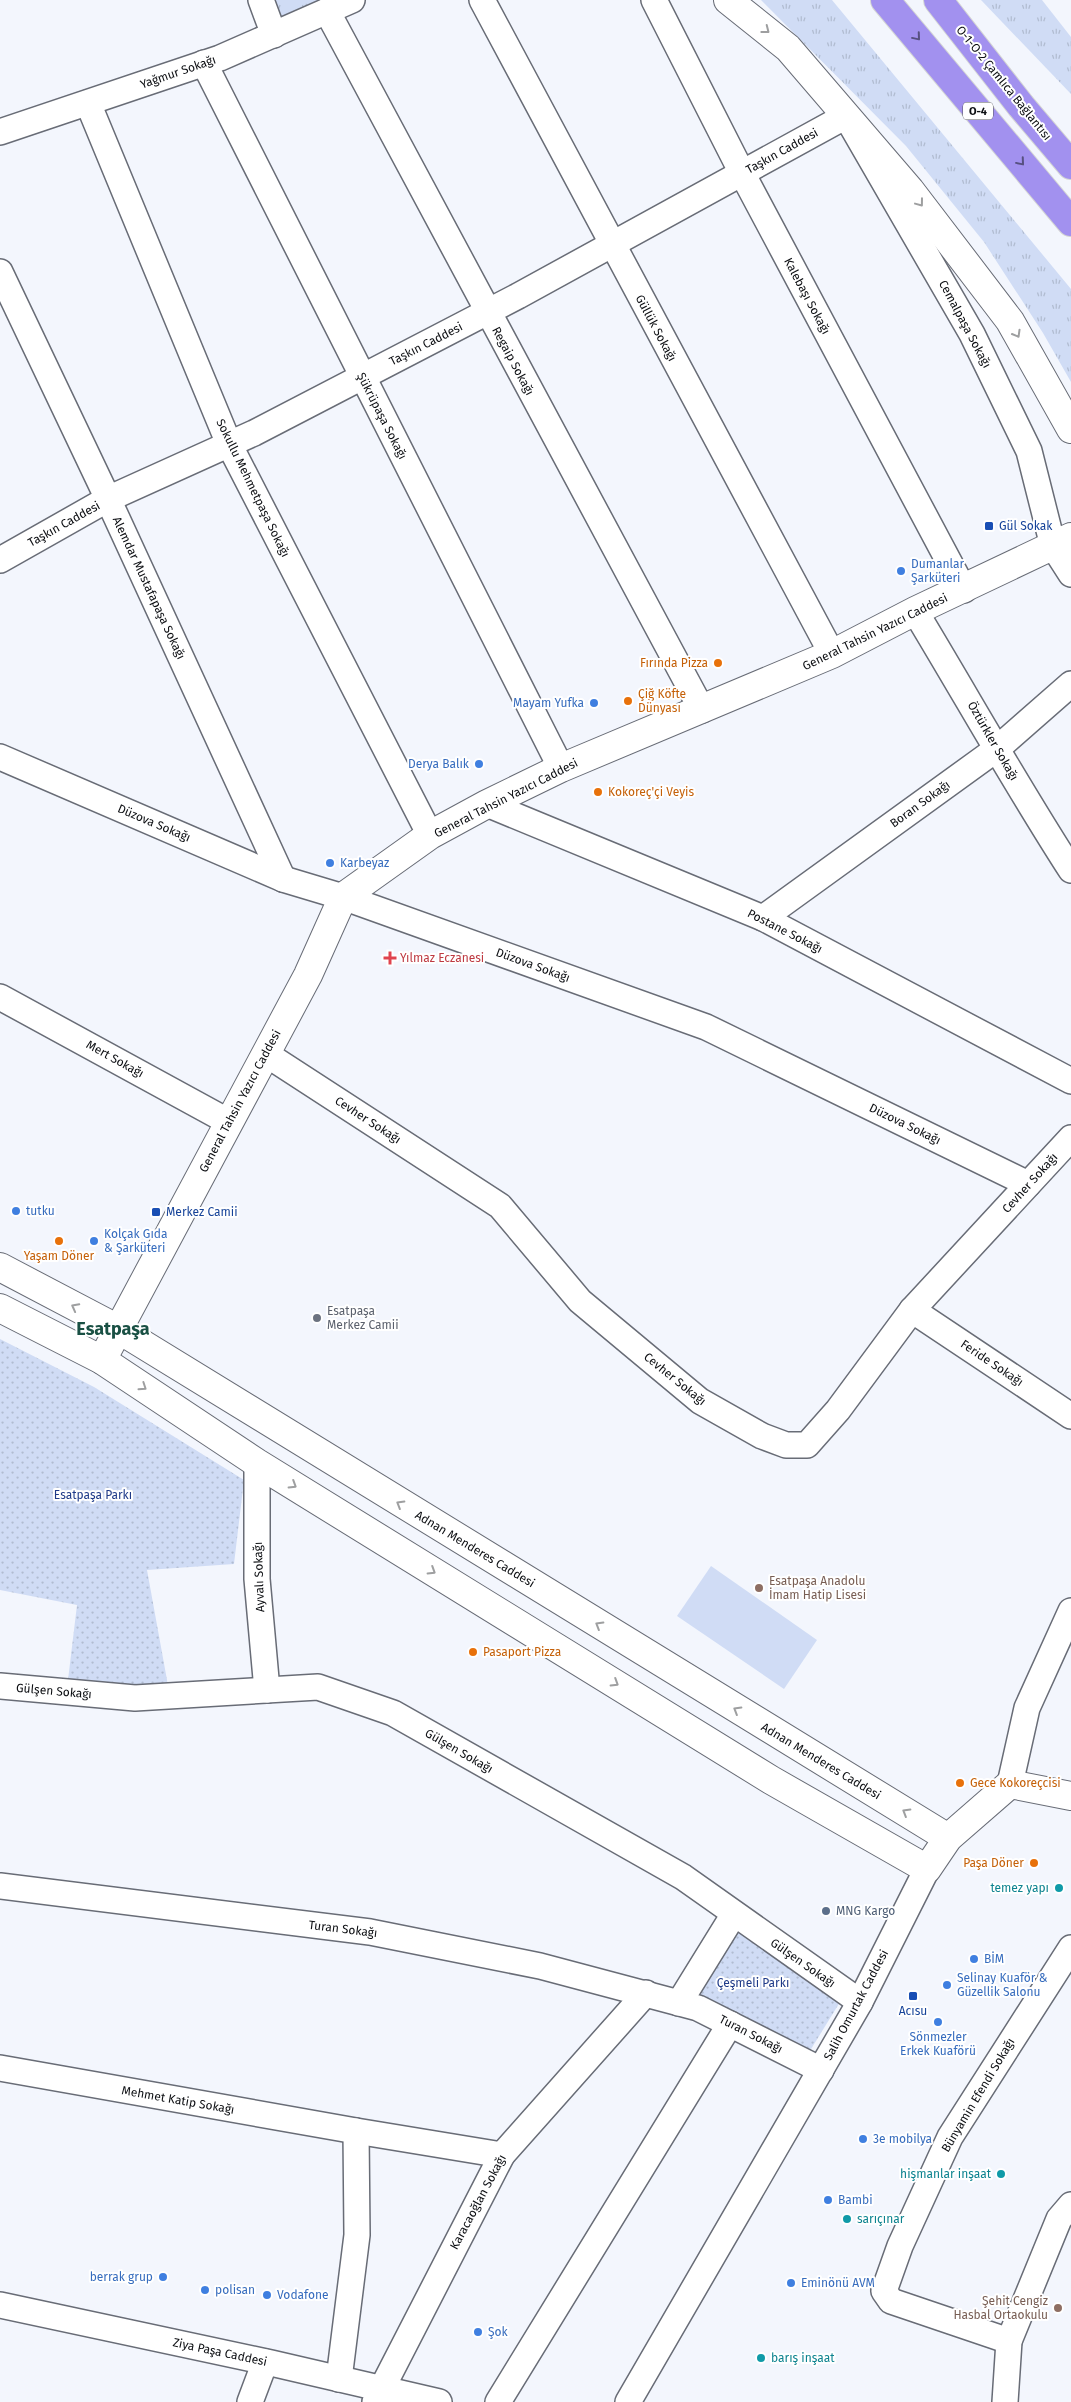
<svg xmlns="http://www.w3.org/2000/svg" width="1071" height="2402" viewBox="0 0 1071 2402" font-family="'Fira Sans',sans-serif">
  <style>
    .grass { fill: url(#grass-tufts) }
    .park { fill: url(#park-dots) }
    .pitch { fill: #d0dcf5 }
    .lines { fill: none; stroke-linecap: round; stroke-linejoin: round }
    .street-casing { stroke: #686c76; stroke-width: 28 }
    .secondary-casing { stroke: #686c76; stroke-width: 30 }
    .highway-casing { stroke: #d3d4d4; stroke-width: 30 }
    .street { stroke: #fff; stroke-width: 25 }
    .secondary { stroke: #fff; stroke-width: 28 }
    .highway { stroke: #a291ef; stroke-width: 28 }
    .oneway { stroke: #9e9fa0 }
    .oneway2 { stroke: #575080 }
    .transit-dot { fill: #1a4fb4; stroke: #fff; stroke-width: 2 }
    .shop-dot { fill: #3f7fe0; stroke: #fff; stroke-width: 2 }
    .food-dot { fill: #e8710a; stroke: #fff; stroke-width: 2 }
    .health-dot { fill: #e0444e; stroke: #fff; stroke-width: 2 }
    .worship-dot { fill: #6b7280; stroke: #fff; stroke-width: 2 }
    .education-dot { fill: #8d6e63; stroke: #fff; stroke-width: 2 }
    .culture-dot { fill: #0f9aa8; stroke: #fff; stroke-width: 2 }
    .service-dot { fill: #5c6f8a; stroke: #fff; stroke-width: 2 }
    .labels { text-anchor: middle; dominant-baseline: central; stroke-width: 4; stroke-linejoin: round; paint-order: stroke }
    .shield { fill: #fff; stroke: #555659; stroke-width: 1 }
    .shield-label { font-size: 11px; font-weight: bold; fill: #0c0e12 }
    .street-label { font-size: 12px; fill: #0c0e12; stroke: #fff }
    .transit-label { font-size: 12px; fill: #164399; stroke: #fff; text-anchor: start }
    .shop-label { font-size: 12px; fill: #366cbe; stroke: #fff; text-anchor: start }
    .food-label { font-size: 12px; fill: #c56008; stroke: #fff; text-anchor: start }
    .health-label { font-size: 12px; fill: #be3a42; stroke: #fff; text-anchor: start }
    .worship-label { font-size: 12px; fill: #5b616d; stroke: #fff; text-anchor: start }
    .park-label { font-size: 12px; fill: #1e3a88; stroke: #fff }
    .education-label { font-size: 12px; fill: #785e54; stroke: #fff; text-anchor: start }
    .culture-label { font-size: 12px; fill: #0d838f; stroke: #fff; text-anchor: end }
    .service-label { font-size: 12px; fill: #4e5e75; stroke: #fff; text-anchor: start }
    .district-label { font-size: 18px; font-weight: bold; fill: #195044; stroke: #fff }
  </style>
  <defs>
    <pattern id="grass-tufts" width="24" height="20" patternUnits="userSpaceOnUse" patternTransform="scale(1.25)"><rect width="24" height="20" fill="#d0dcf5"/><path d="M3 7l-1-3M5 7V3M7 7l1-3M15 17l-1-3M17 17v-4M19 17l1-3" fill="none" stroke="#b1bcd1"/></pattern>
    <pattern id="park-dots" width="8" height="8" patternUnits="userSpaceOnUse" patternTransform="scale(1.25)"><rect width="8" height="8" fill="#d0dcf5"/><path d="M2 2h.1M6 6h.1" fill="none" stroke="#b1bcd1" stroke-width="1.8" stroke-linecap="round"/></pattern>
  </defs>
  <rect width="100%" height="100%" fill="#f3f6fd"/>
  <g class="grass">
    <polygon points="274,0 333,0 283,24"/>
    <polygon points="761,0 832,0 1071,289 1071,382 1043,333 984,242 906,146"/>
    <polygon points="981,0 1042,0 1071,37 1071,94"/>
  </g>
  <g class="park">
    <polygon points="0,1339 94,1387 244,1480 234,1564 147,1570 169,1691 68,1680 77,1605 0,1590"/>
    <polygon points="740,1928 840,2002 808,2054 695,1999"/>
  </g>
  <polygon class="pitch" points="711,1566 817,1640 784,1689 677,1616"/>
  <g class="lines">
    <defs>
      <g id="street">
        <polyline points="261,0 274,35"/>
        <polyline points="482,0 832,654"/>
        <polyline points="654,0 742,173 964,590"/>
        <polyline points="327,11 702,710"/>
        <polyline points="204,63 561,768"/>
        <polyline points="88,103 229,444 430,835"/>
        <polyline points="0,132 220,58 352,0"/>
        <polyline points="0,272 108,499 283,879"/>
        <polyline points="0,560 108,499 254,433 518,296 846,116 972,334 1029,451 1053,546 1071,574"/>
        <path d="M915 611C967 697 1016 785 1071 870"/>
        <polyline points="0,757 283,879 343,897 706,1027 1028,1184"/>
        <polyline points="487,804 763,918 1071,1081"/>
        <polyline points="763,918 998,748 1071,684"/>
        <polyline points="0,997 229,1122"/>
        <polyline points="266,1054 500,1206 580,1301 700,1401 762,1436 786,1445 807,1445 838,1410 912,1310 1071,1138"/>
        <polyline points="912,1310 1071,1416"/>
        <polyline points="257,1463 257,1579 267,1690"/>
        <polyline points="0,1686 135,1698 318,1687 393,1713 683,1877 860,2002"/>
        <polyline points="1010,1784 1027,1708 1071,1611"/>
        <polyline points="0,1886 370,1932 540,1966 698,2008 821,2070"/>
        <polyline points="679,2003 734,1914"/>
        <polyline points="0,2068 356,2131 357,2235 339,2379"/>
        <polyline points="356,2131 502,2155"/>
        <polyline points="0,2305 271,2363 439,2402"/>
        <polyline points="1009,2341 891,2301 884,2291 900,2246 950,2137 1071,1948"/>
        <polyline points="250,2402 265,2362"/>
        <polyline points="375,2402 502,2155 646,1993"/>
        <polyline points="498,2402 730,2024"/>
        <polyline points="628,2402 860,2002 927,1869"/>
        <polyline points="1005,2402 1009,2341 1059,2219 1071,2205"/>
      </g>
      <g id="secondary">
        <polyline points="728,0 788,48 910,190 1010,321 1071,429"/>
        <polyline points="0,1267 118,1329 948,1838"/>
        <polyline points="0,1308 102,1360 257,1463 771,1780 927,1869 948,1838 1010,1784 1071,1796"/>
        <polyline points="102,1360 308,975 343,897 430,835 487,804 561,768 832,654 915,611 1071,537"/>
      </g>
      <g id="highway">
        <polyline points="885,0 1071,222"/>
        <polyline points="938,0 1021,106 1071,165"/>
      </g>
    </defs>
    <use href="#street" class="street-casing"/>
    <use href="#secondary" class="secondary-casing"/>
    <use href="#highway" class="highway-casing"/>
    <use href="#street" class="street"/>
    <use href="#secondary" class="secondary"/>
    <use href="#highway" class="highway"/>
  </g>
  <defs><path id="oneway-chevron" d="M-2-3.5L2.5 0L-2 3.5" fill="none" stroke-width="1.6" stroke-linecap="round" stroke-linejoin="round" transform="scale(1.25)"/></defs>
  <g class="oneway">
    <use href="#oneway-chevron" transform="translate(766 30) rotate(38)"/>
    <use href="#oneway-chevron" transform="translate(920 203) rotate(53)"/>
    <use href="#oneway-chevron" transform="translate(1017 334) rotate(60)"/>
    <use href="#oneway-chevron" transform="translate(75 1307) rotate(-152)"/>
    <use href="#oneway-chevron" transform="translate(143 1387) rotate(34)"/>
    <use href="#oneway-chevron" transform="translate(293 1485) rotate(32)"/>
    <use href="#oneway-chevron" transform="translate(400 1504) rotate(-149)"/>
    <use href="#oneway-chevron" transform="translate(432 1571) rotate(32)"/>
    <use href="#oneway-chevron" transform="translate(599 1625) rotate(-149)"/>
    <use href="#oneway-chevron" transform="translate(615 1683) rotate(32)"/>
    <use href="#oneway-chevron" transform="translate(737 1710) rotate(-149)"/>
    <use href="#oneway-chevron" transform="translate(906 1812) rotate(-149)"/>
  </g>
  <g class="oneway2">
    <use href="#oneway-chevron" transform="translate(917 37) rotate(50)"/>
    <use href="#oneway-chevron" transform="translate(1021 162) rotate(50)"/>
  </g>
  <g class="transit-dot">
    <rect x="984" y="521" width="10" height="10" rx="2.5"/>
    <rect x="151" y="1207" width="10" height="10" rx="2.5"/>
    <rect x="908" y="1991" width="10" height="10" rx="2.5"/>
  </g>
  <g class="shop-dot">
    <circle cx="901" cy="571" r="5"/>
    <circle cx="594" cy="703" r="5"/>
    <circle cx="479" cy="764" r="5"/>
    <circle cx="330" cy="863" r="5"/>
    <circle cx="16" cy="1211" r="5"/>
    <circle cx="94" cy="1241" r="5"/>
    <circle cx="974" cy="1959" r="5"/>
    <circle cx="947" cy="1985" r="5"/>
    <circle cx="938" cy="2022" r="5"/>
    <circle cx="863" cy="2139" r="5"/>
    <circle cx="828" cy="2200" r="5"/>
    <circle cx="163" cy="2277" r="5"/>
    <circle cx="791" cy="2283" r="5"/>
    <circle cx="205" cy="2290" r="5"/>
    <circle cx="267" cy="2295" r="5"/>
    <circle cx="478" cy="2332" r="5"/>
  </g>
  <g class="food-dot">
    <circle cx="718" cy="663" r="5"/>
    <circle cx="628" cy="701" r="5"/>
    <circle cx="598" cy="792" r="5"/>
    <circle cx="59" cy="1241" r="5"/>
    <circle cx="473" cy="1652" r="5"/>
    <circle cx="960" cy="1783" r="5"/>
    <circle cx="1034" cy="1863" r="5"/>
  </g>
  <path class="health-dot" d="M387.5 950.5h5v5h5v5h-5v5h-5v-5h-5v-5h5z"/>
  <circle class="worship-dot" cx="317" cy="1318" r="5"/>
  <g class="education-dot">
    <circle cx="759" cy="1588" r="5"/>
    <circle cx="1058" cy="2308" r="5"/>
  </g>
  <g class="culture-dot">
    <circle cx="1059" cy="1888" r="5"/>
    <circle cx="1001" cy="2174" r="5"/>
    <circle cx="847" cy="2219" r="5"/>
    <circle cx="761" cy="2358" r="5"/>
  </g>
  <circle class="service-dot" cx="826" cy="1911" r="5"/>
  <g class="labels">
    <rect class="shield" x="963" y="102.5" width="30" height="17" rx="4"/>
    <g class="shield-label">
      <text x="978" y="111">O-4</text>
    </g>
    <g class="street-label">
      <text transform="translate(178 72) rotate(-19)">Yağmur Sokağı</text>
      <text transform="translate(1004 83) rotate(51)">O-1-O-2 Çamlıca Bağlantısı</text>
      <text transform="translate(782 151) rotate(-29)">Taşkın Caddesi</text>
      <text transform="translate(807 296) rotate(62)">Kalebaşı Sokağı</text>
      <text transform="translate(965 324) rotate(62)">Cemalpaşa Sokağı</text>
      <text transform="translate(656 328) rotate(62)">Güllük Sokağı</text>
      <text transform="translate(426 344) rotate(-27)">Taşkın Caddesi</text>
      <text transform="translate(513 361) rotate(62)">Regaip Sokağı</text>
      <text transform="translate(382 416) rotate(63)">Şükrüpaşa Sokağı</text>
      <text transform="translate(253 488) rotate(64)">Sokullu Mehmetpaşa Sokağı</text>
      <text transform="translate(64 524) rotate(-29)">Taşkın Caddesi</text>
      <text transform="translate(149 588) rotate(65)">Alemdar Mustafapaşa Sokağı</text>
      <text transform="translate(875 632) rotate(-26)">General Tahsin Yazıcı Caddesi</text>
      <text transform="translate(993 741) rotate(60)">Öztürkler Sokağı</text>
      <text transform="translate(506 798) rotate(-27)">General Tahsin Yazıcı Caddesi</text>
      <text transform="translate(920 804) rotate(-36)">Boran Sokağı</text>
      <text transform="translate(154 823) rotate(23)">Düzova Sokağı</text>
      <text transform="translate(785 931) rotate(27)">Postane Sokağı</text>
      <text transform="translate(533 965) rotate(20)">Düzova Sokağı</text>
      <text transform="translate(115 1059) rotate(29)">Mert Sokağı</text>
      <text transform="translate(240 1101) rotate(-62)">General Tahsin Yazıcı Caddesi</text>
      <text transform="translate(368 1120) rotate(33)">Cevher Sokağı</text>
      <text transform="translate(905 1124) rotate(26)">Düzova Sokağı</text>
      <text transform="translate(1030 1183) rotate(-48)">Cevher Sokağı</text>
      <text transform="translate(992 1363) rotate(34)">Feride Sokağı</text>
      <text transform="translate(675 1379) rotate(39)">Cevher Sokağı</text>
      <text transform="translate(475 1549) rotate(31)">Adnan Menderes Caddesi</text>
      <text transform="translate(259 1577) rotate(-92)">Ayvalı Sokağı</text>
      <text transform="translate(54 1691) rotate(5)">Gülşen Sokağı</text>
      <text transform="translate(459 1751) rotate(30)">Gülşen Sokağı</text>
      <text transform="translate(821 1761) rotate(31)">Adnan Menderes Caddesi</text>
      <text transform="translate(343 1929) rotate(7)">Turan Sokağı</text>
      <text transform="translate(803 1963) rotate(35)">Gülşen Sokağı</text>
      <text transform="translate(856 2005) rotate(-62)">Salih Omurtak Caddesi</text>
      <text transform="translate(751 2034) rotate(27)">Turan Sokağı</text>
      <text transform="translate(978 2095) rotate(-59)">Bünyamin Efendi Sokağı</text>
      <text transform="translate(178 2100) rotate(10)">Mehmet Katip Sokağı</text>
      <text transform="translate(478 2202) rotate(-62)">Karacaoğlan Sokağı</text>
      <text transform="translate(220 2352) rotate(12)">Ziya Paşa Caddesi</text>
    </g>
    <g class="transit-label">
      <text x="999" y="526">Gül Sokak</text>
      <text x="166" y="1212">Merkez Camii</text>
      <text x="913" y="2011" text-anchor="middle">Acısu</text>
    </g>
    <g class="shop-label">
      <text x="911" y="564">Dumanlar<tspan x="911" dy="14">Şarküteri</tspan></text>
      <text x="584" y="703" text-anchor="end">Mayam Yufka</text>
      <text x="469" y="764" text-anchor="end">Derya Balık</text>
      <text x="340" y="863">Karbeyaz</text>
      <text x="26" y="1211">tutku</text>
      <text x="104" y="1234">Kolçak Gıda<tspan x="104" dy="14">&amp; Şarküteri</tspan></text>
      <text x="984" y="1959">BİM</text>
      <text x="957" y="1978">Selinay Kuaför &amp;<tspan x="957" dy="14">Güzellik Salonu</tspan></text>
      <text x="938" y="2037" text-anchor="middle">Sönmezler<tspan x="938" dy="14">Erkek Kuaförü</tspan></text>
      <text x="873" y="2139">3e mobilya</text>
      <text x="838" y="2200">Bambi</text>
      <text x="153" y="2277" text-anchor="end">berrak grup</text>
      <text x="801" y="2283">Eminönü AVM</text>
      <text x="215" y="2290">polisan</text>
      <text x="277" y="2295">Vodafone</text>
      <text x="488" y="2332">Şok</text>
    </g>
    <g class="food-label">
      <text x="708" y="663" text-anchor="end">Fırında Pizza</text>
      <text x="638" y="694">Çiğ Köfte<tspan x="638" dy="14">Dünyası</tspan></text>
      <text x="608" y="792">Kokoreç'çi Veyis</text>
      <text x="59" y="1256" text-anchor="middle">Yaşam Döner</text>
      <text x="483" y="1652">Pasaport Pizza</text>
      <text x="970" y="1783">Gece Kokoreçcisi</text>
      <text x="1024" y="1863" text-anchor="end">Paşa Döner</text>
    </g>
    <g class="health-label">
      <text x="400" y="958">Yılmaz Eczanesi</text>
    </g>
    <g class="worship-label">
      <text x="327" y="1311">Esatpaşa<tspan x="327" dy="14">Merkez Camii</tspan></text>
    </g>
    <g class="park-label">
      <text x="93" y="1495">Esatpaşa Parkı</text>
      <text x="753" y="1983">Çeşmeli Parkı</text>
    </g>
    <g class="education-label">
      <text x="769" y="1581">Esatpaşa Anadolu<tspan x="769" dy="14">İmam Hatip Lisesi</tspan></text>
      <text x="1048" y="2301" text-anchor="end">Şehit Cengiz<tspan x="1048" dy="14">Hasbal Ortaokulu</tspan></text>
    </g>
    <g class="culture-label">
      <text x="1049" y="1888">temez yapı</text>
      <text x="991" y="2174">hişmanlar inşaat</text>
      <text x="857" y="2219" text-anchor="start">sarıçınar</text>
      <text x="771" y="2358" text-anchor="start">barış inşaat</text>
    </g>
    <g class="service-label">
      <text x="836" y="1911">MNG Kargo</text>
    </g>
    <g class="district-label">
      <text x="113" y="1329">Esatpaşa</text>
    </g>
  </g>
</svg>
